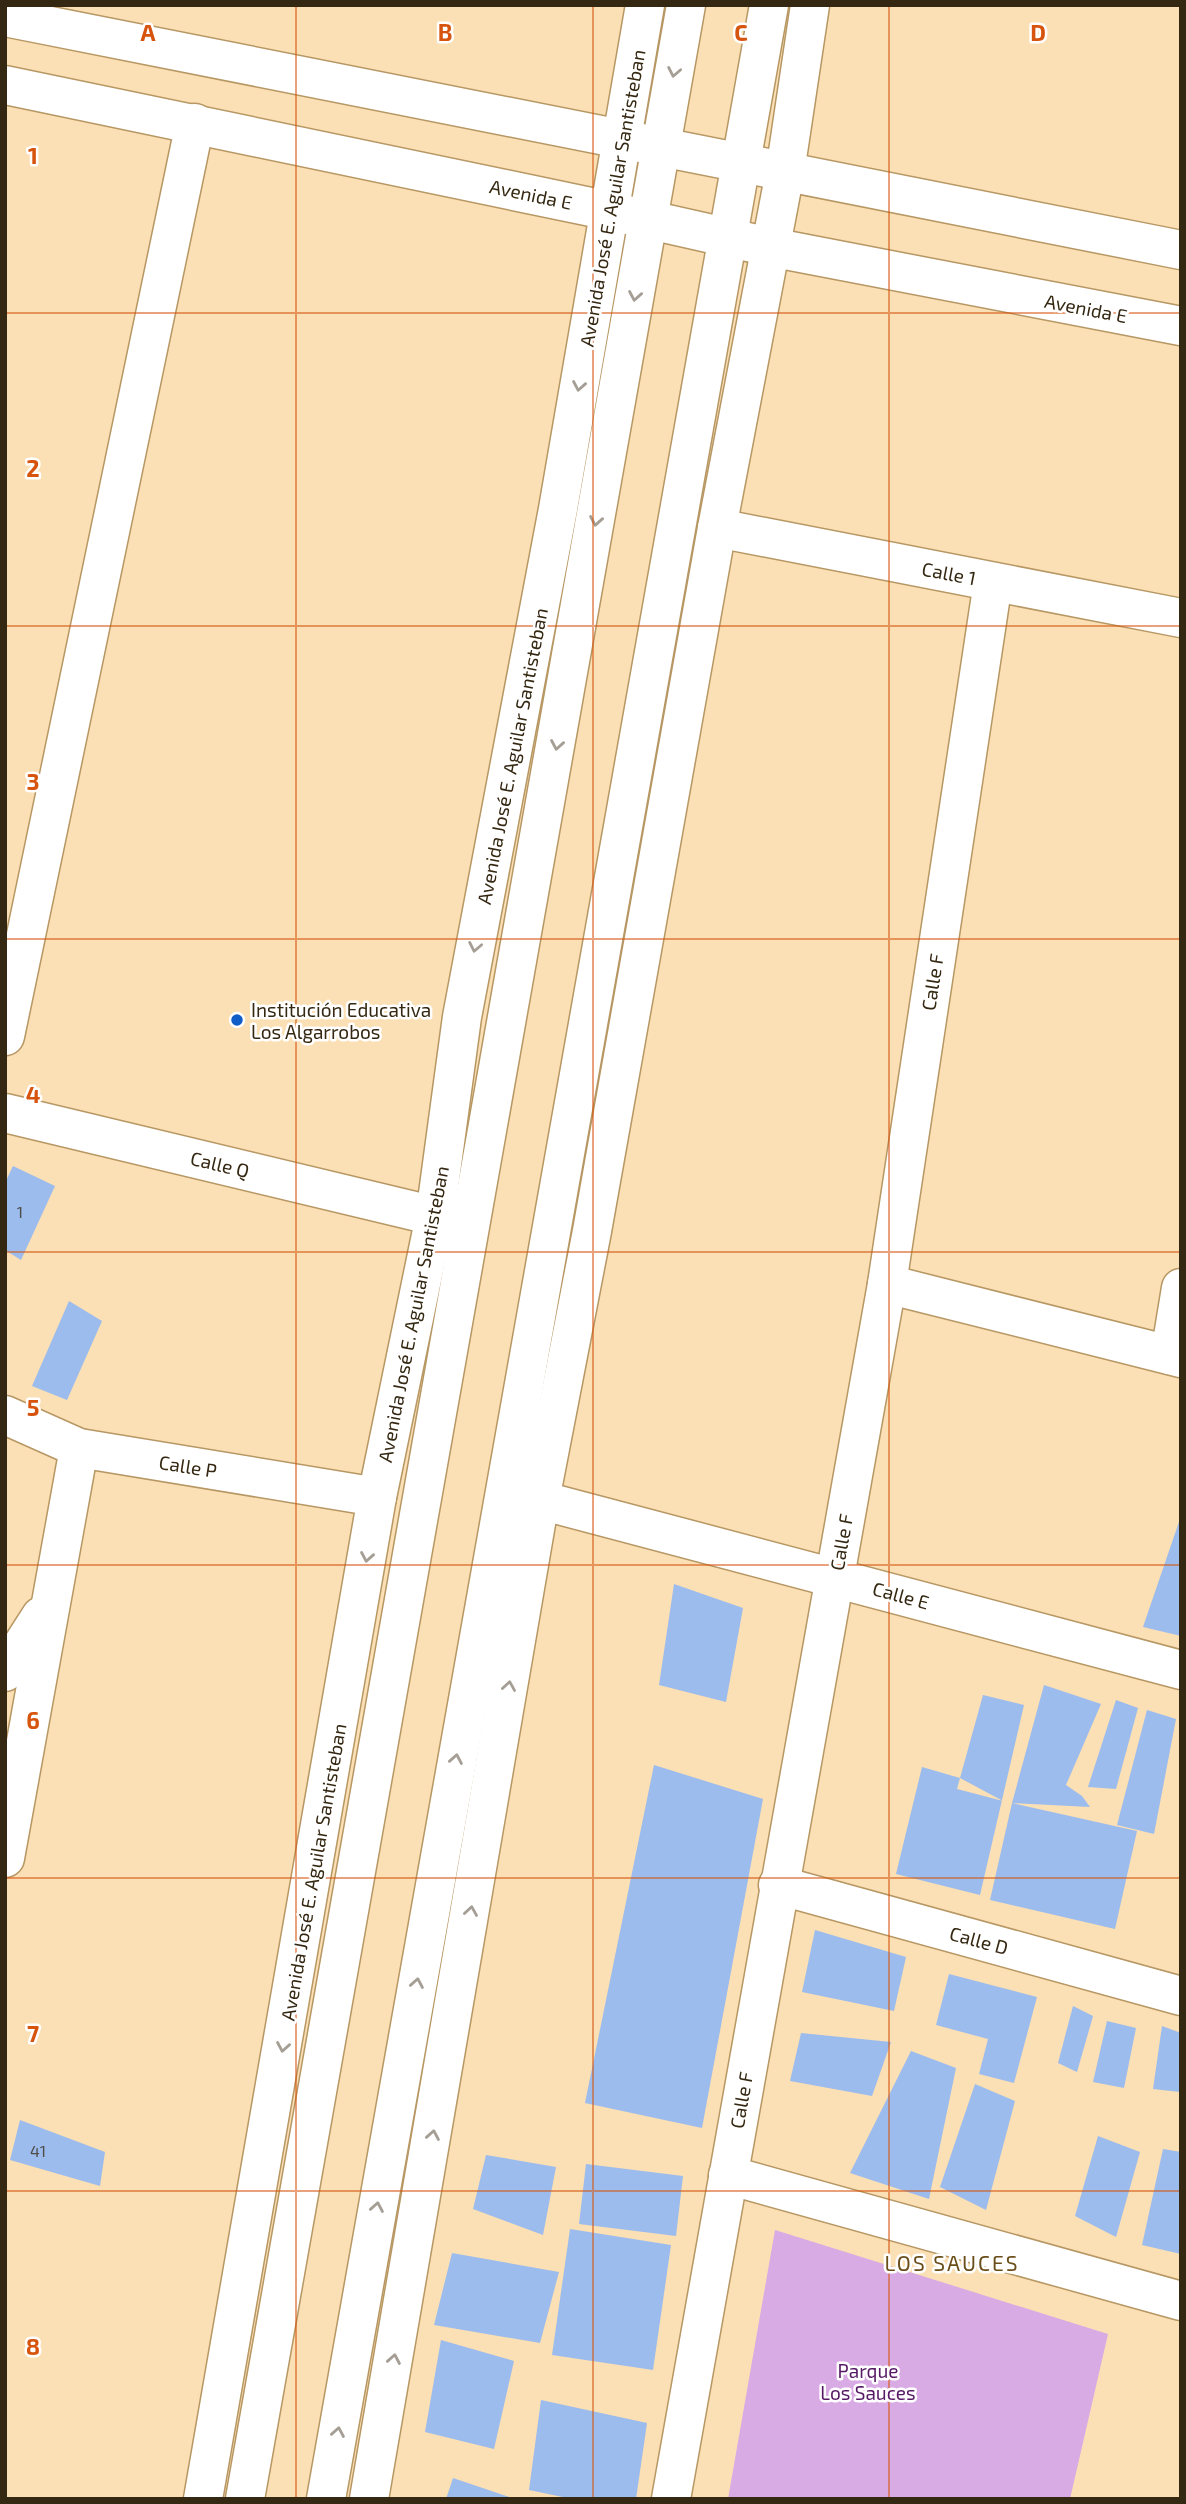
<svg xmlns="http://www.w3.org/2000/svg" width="1186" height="2504" viewBox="0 0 1186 2504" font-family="'Exo 2',sans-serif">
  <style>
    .green { fill: #d8abe4 }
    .building { fill: #9cbced; fill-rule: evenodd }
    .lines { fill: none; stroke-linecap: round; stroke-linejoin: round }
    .minor-casing { stroke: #b79763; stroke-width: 41 }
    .major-casing { stroke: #b79763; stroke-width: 41 }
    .minor { stroke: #fff; stroke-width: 38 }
    .major { stroke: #fff; stroke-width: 38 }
    .oneway { stroke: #a49e94 }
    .grid { fill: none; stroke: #d6540d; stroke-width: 2; stroke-opacity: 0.55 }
    .poi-dot { fill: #115dc7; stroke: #fff; stroke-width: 2.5 }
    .labels { text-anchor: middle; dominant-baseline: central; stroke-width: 5; stroke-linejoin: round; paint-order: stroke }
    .number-label { font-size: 16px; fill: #4f4d49 }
    .street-label { font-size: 19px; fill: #352812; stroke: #fff }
    .poi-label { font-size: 19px; fill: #352812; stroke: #fff; text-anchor: start }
    .park-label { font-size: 19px; fill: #561965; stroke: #fff }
    .neighbourhood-label { font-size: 21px; letter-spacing: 2px; fill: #6a4d18; stroke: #fff }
    .grid-label { font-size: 23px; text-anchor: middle; font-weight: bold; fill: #d6540d; stroke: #fff; stroke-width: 5; stroke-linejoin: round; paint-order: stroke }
  </style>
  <rect width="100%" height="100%" fill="#fbdfb5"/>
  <polygon class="green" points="775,2230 1108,2334 1070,2499 728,2499"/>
  <g class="building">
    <polygon points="13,1166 55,1186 21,1260 5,1250 5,1183"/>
    <polygon points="69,1301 102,1321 67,1400 32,1386"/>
    <polygon points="1181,1516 1181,1636 1143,1627"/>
    <polygon points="674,1584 743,1608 726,1702 659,1685"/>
    <polygon points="1044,1685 1101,1704 1066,1785 1082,1796 1090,1807 1012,1803"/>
    <path d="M983 1695 1024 1705 980 1895 896 1874 922 1767 960 1778ZM960 1778 1003 1801 957 1789Z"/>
    <polygon points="1116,1700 1138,1708 1116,1789 1088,1787"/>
    <polygon points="1147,1710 1176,1719 1154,1834 1117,1825"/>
    <polygon points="654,1765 763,1799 702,2128 585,2103"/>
    <polygon points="1012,1803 1137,1831 1115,1929 990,1900"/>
    <polygon points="815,1930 906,1957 894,2011 802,1992"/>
    <polygon points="949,1974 1037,1997 1014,2083 979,2074 988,2039 936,2025"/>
    <polygon points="1073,2006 1093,2016 1077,2072 1058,2063"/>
    <polygon points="1107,2021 1136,2028 1124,2088 1093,2082"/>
    <polygon points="1162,2026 1181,2033 1180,2092 1153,2089"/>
    <polygon points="801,2033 891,2042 872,2096 790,2081"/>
    <polygon points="911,2051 956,2068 929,2199 850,2173"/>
    <polygon points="975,2084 1015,2101 986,2210 940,2187"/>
    <polygon points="20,2120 105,2152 100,2186 10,2160"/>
    <polygon points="1098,2136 1140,2152 1116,2237 1075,2216"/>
    <polygon points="1163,2149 1181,2152 1181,2254 1142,2245"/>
    <polygon points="486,2155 556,2167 543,2235 473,2209"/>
    <polygon points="586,2164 683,2176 676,2236 579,2224"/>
    <polygon points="570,2229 671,2245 653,2370 552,2355"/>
    <polygon points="452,2253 559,2272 540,2343 434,2325"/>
    <polygon points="441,2340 514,2361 494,2449 425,2432"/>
    <polygon points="541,2400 647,2423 636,2499 572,2499 529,2490"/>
    <polygon points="453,2478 512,2498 512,2499 446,2499"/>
  </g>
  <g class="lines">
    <defs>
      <g id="minor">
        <polyline points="5,17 1181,250"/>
        <polyline points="5,85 610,211 770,247 1181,326"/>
        <polyline points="717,528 1181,618"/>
        <polyline points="5,1036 195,123"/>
        <polyline points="5,1113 435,1216"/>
        <polyline points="887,1284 1181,1358"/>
        <polyline points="1170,1355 1181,1288"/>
        <polyline points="5,1415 79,1448 377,1497"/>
        <polyline points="540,1500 1181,1670"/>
        <polyline points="5,1672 41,1616"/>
        <polyline points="5,1858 79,1448"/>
        <polyline points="778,1885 1181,1996"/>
        <polyline points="728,2175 1181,2301"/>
        <polyline points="203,2499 377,1497 435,1216 462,1017 558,509 645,5"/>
        <polyline points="369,2499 540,1500 592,1231 717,528 785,172 810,5"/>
        <polyline points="671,2499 887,1284 993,582"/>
      </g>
      <g id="major">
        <polyline points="245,2499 686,5"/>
        <polyline points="326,2499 769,5"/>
      </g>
    </defs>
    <use href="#minor" class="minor-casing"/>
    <use href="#major" class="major-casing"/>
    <use href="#minor" class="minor"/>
    <use href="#major" class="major"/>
  </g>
  <defs><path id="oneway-chevron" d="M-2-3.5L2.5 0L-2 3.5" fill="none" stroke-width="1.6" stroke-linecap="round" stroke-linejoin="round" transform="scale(1.75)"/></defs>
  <g class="oneway">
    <use href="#oneway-chevron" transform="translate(674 72) rotate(101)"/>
    <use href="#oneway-chevron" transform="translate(635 296) rotate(100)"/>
    <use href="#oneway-chevron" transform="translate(579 386) rotate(100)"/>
    <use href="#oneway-chevron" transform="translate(596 521) rotate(100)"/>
    <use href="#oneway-chevron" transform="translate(557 745) rotate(100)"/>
    <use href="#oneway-chevron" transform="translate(475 947) rotate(101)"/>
    <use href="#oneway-chevron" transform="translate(367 1557) rotate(100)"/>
    <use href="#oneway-chevron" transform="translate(509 1686) rotate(-81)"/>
    <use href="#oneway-chevron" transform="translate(456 1759) rotate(-80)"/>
    <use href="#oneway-chevron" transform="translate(471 1911) rotate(-81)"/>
    <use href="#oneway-chevron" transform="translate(417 1983) rotate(-80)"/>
    <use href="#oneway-chevron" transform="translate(283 2047) rotate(100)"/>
    <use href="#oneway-chevron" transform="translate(433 2135) rotate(-80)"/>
    <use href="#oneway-chevron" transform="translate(377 2207) rotate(-80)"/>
    <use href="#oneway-chevron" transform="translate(394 2359) rotate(-80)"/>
    <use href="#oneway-chevron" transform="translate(338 2432) rotate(-80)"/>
  </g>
  <path class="grid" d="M296 5V2499M593 5V2499M889 5V2499M5 313H1181M5 626H1181M5 939H1181M5 1252H1181M5 1565H1181M5 1878H1181M5 2191H1181"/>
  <circle class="poi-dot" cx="237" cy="1020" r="7"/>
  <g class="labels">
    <g class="number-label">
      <text x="20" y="1211">1</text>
      <text x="38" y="2150">41</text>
    </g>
    <g class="street-label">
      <text transform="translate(531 194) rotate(12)">Avenida E</text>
      <text transform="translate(612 198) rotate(-80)">Avenida José E. Aguilar Santisteban</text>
      <text transform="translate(1086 308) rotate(11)">Avenida E</text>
      <text transform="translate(949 573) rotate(11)">Calle 1</text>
      <text transform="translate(512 756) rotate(-79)">Avenida José E. Aguilar Santisteban</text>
      <text transform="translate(932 982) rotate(-81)">Calle F</text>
      <text transform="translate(220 1164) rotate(13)">Calle Q</text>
      <text transform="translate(413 1314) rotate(-79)">Avenida José E. Aguilar Santisteban</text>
      <text transform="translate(188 1466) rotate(9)">Calle P</text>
      <text transform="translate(841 1542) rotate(-80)">Calle F</text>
      <text transform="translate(901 1595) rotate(15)">Calle E</text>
      <text transform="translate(313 1872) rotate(-80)">Avenida José E. Aguilar Santisteban</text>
      <text transform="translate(979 1940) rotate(15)">Calle D</text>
      <text transform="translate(741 2100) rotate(-80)">Calle F</text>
    </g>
    <g class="poi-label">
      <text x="251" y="1009">Institución Educativa<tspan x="251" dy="22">Los Algarrobos</tspan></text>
    </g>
    <g class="park-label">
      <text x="868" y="2370">Parque<tspan x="868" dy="22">Los Sauces</tspan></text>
    </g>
    <g class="neighbourhood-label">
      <text x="952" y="2262">LOS SAUCES</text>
    </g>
  </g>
  <g class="grid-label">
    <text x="148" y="41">A</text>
    <text x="445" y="41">B</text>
    <text x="741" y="41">C</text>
    <text x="1038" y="41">D</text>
    <text x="33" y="164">1</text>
    <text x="33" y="477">2</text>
    <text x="33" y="790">3</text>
    <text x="33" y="1103">4</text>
    <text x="33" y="1416">5</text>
    <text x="33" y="1729">6</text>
    <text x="33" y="2042">7</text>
    <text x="33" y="2355">8</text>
  </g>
  <rect width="1186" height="2504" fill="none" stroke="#352812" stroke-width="14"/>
</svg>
